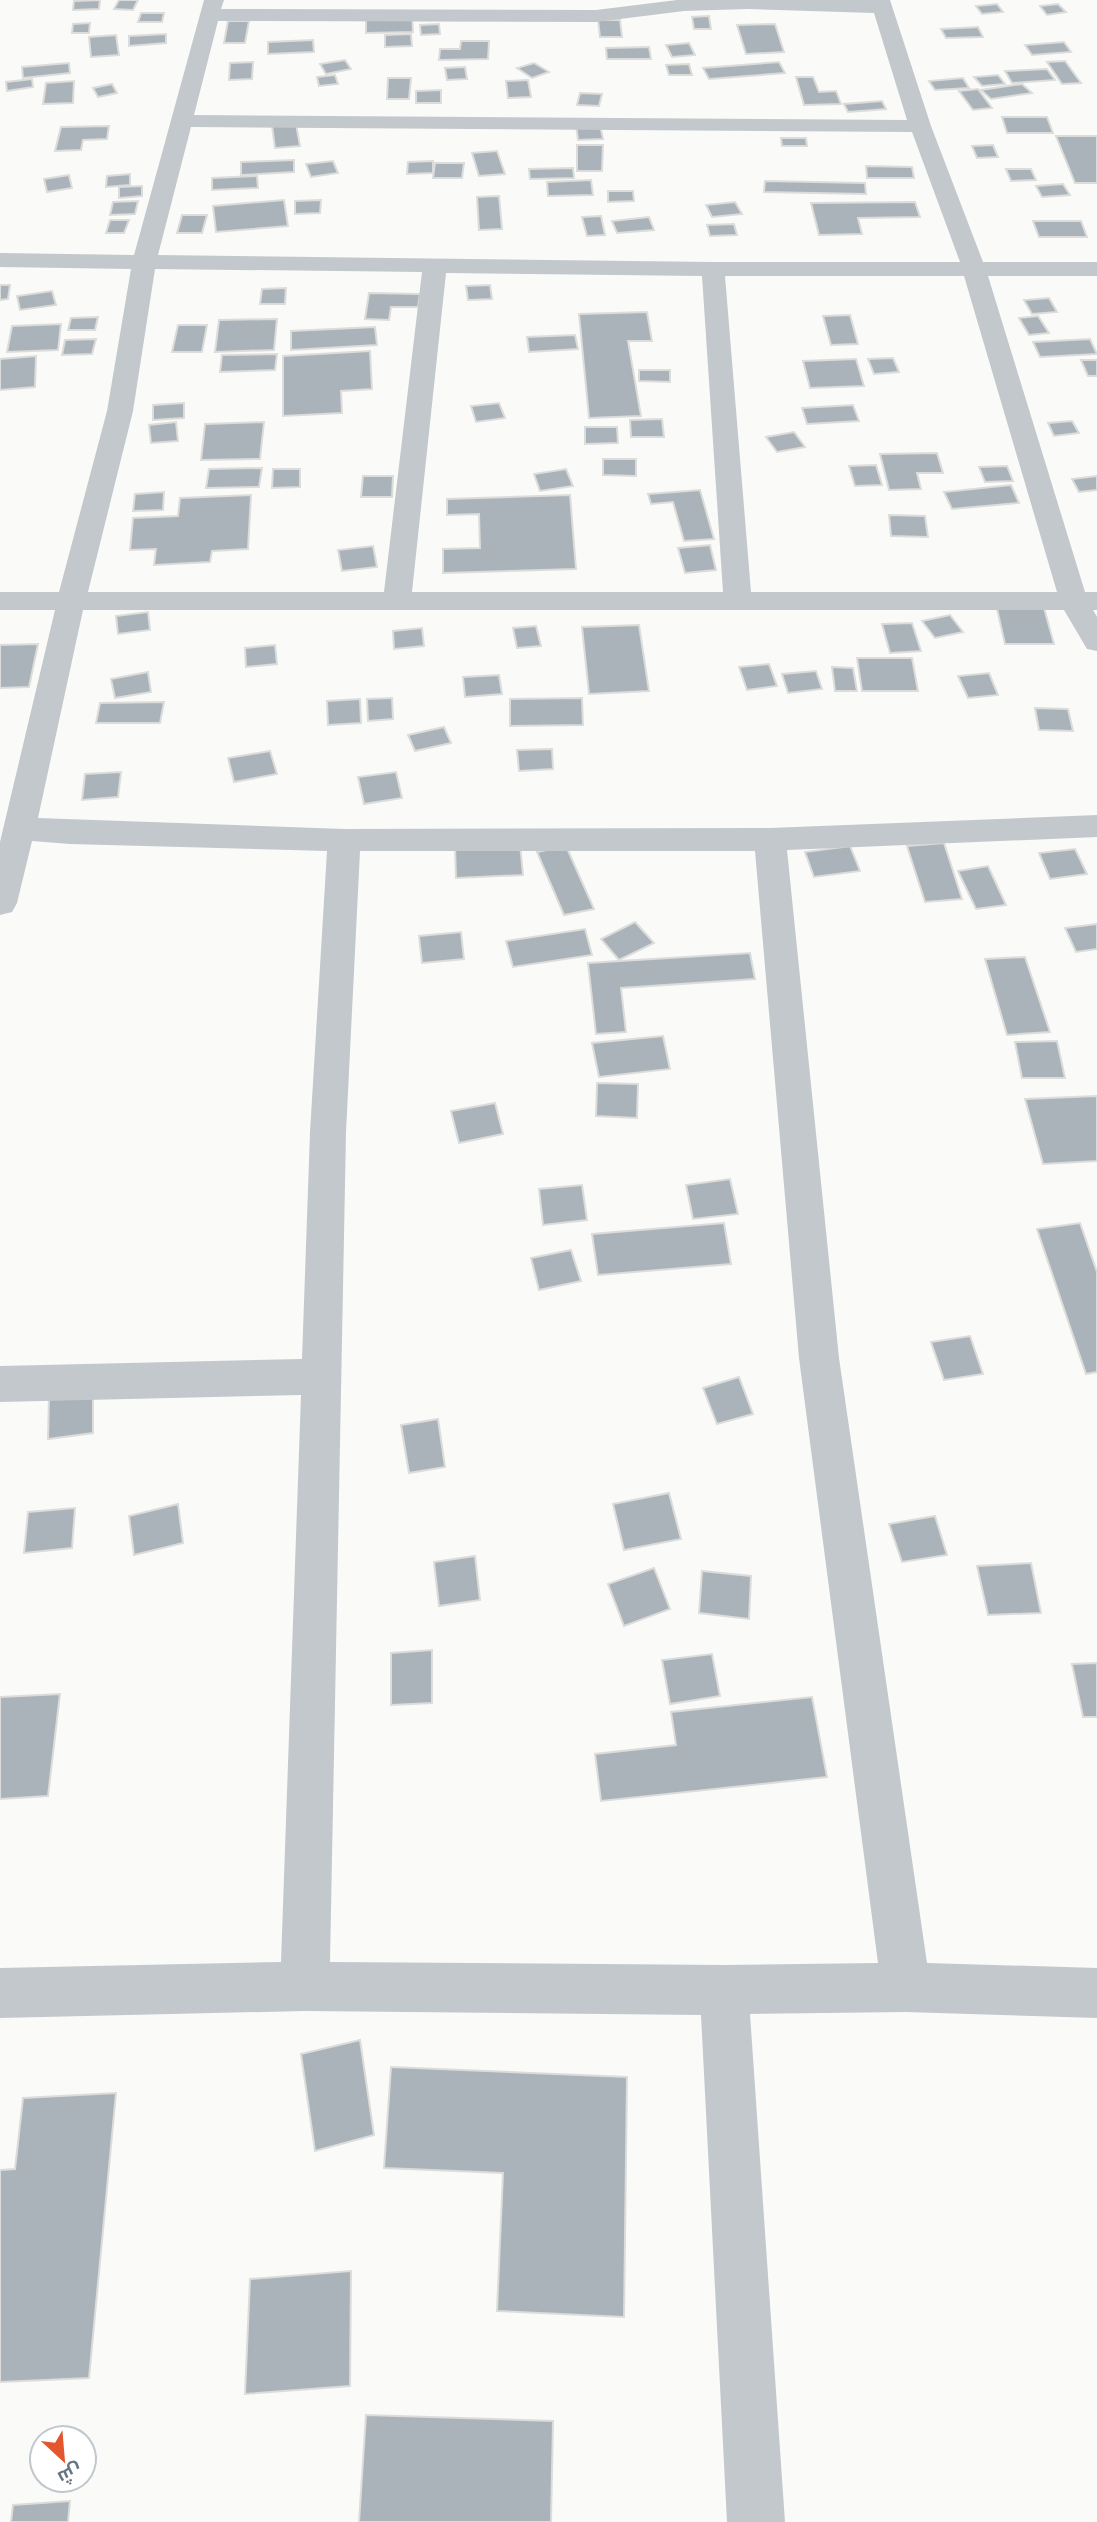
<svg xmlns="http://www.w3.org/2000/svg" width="1097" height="2522" viewBox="0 0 1097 2522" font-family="'IBM Plex Sans',Cairo,sans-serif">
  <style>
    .building { fill: #aab3b9; stroke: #dcdcda; stroke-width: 2 }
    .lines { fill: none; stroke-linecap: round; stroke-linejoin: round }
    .minor { fill: #c3c8cc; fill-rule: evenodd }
  </style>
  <rect width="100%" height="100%" fill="#fafaf8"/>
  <g class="building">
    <polygon points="100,0 99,9 73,10 74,1"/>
    <polygon points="119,0 138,0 133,10 114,9"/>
    <polygon points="997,4 1003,12 982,14 976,6"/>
    <polygon points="1058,4 1066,12 1047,15 1040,6"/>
    <polygon points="141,13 164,13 162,22 138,22"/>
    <polygon points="412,13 413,32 366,33 366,14"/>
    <polygon points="709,16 711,29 694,29 692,17"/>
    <polygon points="598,20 620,20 622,37 600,37"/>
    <polygon points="228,21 249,21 245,43 224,43"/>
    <polygon points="90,23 89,33 72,33 73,24"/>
    <polygon points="439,24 440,34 421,35 420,25"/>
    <polygon points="775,24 784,52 746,54 737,25"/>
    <polygon points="978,27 983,37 946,38 941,29"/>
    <polygon points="166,34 166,43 129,46 129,36"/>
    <polygon points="411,34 412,46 385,47 385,35"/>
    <polygon points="116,35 119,55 91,57 89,37"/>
    <polygon points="313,40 314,52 268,54 268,42"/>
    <polygon points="461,41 489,41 488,59 439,60 440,49 460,49"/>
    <polygon points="1064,42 1071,52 1032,55 1025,45"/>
    <polygon points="689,43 695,55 672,57 666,45"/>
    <polygon points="649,47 651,59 607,59 606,48"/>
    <polygon points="345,60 351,69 326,74 320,64"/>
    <polygon points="1065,61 1081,83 1062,84 1047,62"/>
    <polygon points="253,62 252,79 229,80 230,63"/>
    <polygon points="779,62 785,73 709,79 703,68"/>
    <polygon points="69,63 70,73 23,78 22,67"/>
    <polygon points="534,63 549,72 532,78 517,68"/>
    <polygon points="689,64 692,75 669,75 666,65"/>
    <polygon points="465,67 467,79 447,80 445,68"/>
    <polygon points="1047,69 1055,80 1012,83 1005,71"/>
    <polygon points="335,75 338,84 319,86 317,77"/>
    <polygon points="998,75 1005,84 982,86 974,77"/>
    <polygon points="796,77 813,77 819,92 836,91 841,104 804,105"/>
    <polygon points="388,78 411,78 409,99 387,99"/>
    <polygon points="963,78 969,88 935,90 929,81"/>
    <polygon points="32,79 33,87 7,91 6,82"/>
    <polygon points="528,80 531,97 508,98 506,81"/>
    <polygon points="74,81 73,103 43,104 46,83"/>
    <polygon points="112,84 117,93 98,97 93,88"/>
    <polygon points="1022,84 1032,93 991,99 981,90"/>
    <polygon points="978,89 992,108 973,110 959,91"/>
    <polygon points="441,90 441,103 416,103 416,91"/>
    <polygon points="580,93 602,94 599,106 577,105"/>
    <polygon points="882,101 886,109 848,112 844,104"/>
    <polygon points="1002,117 1047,117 1053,133 1007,133"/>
    <polygon points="296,124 300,146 275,148 272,126"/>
    <polygon points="576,125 600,125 603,139 578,140"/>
    <polygon points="109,126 107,139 83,140 81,150 55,151 61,127"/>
    <polygon points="1056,136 1097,136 1097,183 1075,183"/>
    <polygon points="781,138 806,138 807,146 782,146"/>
    <polygon points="577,145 603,145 602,171 577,171"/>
    <polygon points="993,145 998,157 977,158 972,146"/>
    <polygon points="497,151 505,174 479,176 472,153"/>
    <polygon points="294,160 294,172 241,175 241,162"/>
    <polygon points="333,161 338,173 311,177 306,164"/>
    <polygon points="433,161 433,173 407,174 408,162"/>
    <polygon points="435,163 464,163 462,178 433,178"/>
    <polygon points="866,166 912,167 914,178 867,178"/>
    <polygon points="573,168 574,178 530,179 529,169"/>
    <polygon points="1006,169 1031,169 1036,180 1011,181"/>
    <polygon points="130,174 130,185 106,187 107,176"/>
    <polygon points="69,175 72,188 47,192 44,179"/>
    <polygon points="257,176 258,188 212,190 212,178"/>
    <polygon points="591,180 593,195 548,196 547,182"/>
    <polygon points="765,181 865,183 866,194 764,192"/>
    <polygon points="1063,184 1070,195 1042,197 1036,186"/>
    <polygon points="142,186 142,196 119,198 119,187"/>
    <polygon points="608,191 633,191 634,201 608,202"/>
    <polygon points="499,196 502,229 479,230 477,197"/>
    <polygon points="284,200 288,226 216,232 213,206"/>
    <polygon points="321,200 320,213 295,214 295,201"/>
    <polygon points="138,201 135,214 110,215 113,202"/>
    <polygon points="735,202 742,214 712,217 706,205"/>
    <polygon points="915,202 920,217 858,218 862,234 819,235 811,203"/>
    <polygon points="182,215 207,215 202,233 177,233"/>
    <polygon points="601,216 605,235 587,236 582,217"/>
    <polygon points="649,217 654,230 617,233 612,221"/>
    <polygon points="110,220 129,220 124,233 106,233"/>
    <polygon points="1033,221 1081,221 1087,237 1039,237"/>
    <polygon points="734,224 737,235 710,236 707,225"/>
    <polygon points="0,285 10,285 8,299 0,300"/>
    <polygon points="490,285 492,299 468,300 466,286"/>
    <polygon points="286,288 285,304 260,304 262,289"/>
    <polygon points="52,291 56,305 20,310 17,296"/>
    <polygon points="369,293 420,294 418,307 391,307 389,320 365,319"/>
    <polygon points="1049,298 1057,312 1032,314 1024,300"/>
    <polygon points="647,312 652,341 628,341 641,416 589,418 579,314"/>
    <polygon points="850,315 858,344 831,345 823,316"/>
    <polygon points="1038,316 1049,333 1029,335 1019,318"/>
    <polygon points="98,317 95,330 68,330 71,318"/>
    <polygon points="277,319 274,350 215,352 219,320"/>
    <polygon points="61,324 58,350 7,352 12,326"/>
    <polygon points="178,325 207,325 202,352 172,352"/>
    <polygon points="375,327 377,345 291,350 291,331"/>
    <polygon points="575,335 578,349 529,352 527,337"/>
    <polygon points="96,339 92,354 62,355 65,340"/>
    <polygon points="1090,339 1097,354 1040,357 1033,342"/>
    <polygon points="370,351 372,389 341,391 342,413 283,416 283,356"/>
    <polygon points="277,354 275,370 220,372 222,355"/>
    <polygon points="36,356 35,387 0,390 0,359"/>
    <polygon points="893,358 899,372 874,374 868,359"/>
    <polygon points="856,359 864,386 810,388 803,361"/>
    <polygon points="1081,360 1097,360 1097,376 1088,376"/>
    <polygon points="639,370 670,370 670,382 639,381"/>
    <polygon points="184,403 184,418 153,420 153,405"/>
    <polygon points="499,403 505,418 476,422 471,406"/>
    <polygon points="853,405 859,421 807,424 802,408"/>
    <polygon points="662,419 664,437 631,437 630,420"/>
    <polygon points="1072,421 1079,433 1054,436 1048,423"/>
    <polygon points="176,422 178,441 151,443 149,425"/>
    <polygon points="264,422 260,459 201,460 205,424"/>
    <polygon points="585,427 617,427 618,443 585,444"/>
    <polygon points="794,432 805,447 777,452 766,437"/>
    <polygon points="937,453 943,473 917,473 921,489 889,490 880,454"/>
    <polygon points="603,459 636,459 636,476 603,475"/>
    <polygon points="876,465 882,485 855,486 849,466"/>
    <polygon points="1007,466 1013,481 985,482 979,467"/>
    <polygon points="262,468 259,487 206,488 209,469"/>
    <polygon points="273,469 300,469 300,487 272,488"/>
    <polygon points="566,469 573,486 540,491 534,474"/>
    <polygon points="363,476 393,476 392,497 361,497"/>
    <polygon points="1097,476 1097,490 1079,492 1072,479"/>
    <polygon points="1011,485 1019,503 952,509 944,492"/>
    <polygon points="700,490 714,539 684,541 673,502 651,504 648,494"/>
    <polygon points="164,492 163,510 133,511 135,494"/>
    <polygon points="251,495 248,549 212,551 210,562 154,565 156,549 130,550 133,518 178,516 180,498"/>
    <polygon points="570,495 576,569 443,573 443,549 480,548 479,514 447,515 447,499"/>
    <polygon points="889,515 925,516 928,537 891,536"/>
    <polygon points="710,545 716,570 685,573 678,548"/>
    <polygon points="373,546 377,567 342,571 338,550"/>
    <polygon points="1044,608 1054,644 1005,644 997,609"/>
    <polygon points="148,612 150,630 118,634 116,616"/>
    <polygon points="950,615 963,632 935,638 922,621"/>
    <polygon points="912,623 921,651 890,653 882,624"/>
    <polygon points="639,625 649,691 589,694 582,627"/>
    <polygon points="536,626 541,646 517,648 513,628"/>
    <polygon points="422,628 424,646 394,649 393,631"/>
    <polygon points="38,644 29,687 0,688 0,645"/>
    <polygon points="275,645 277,664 246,667 245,648"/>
    <polygon points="857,658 912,658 918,691 862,691"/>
    <polygon points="769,664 777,686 747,690 739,667"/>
    <polygon points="832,667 853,668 857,691 835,691"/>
    <polygon points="816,671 822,689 788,693 782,674"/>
    <polygon points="148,672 151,692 115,698 111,679"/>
    <polygon points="989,673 998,695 968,698 958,676"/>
    <polygon points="499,675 502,694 465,697 463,677"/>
    <polygon points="392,698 393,719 368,721 367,699"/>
    <polygon points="582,698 583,725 510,726 510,699"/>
    <polygon points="360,699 361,723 328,725 327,701"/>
    <polygon points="164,702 160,723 96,723 100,703"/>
    <polygon points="1035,708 1068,709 1073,731 1039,730"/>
    <polygon points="444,727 451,743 415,751 408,735"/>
    <polygon points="552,749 553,769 519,771 517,750"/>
    <polygon points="270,751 277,774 234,782 228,758"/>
    <polygon points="121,772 118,797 82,800 85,774"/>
    <polygon points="396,772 402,798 364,804 358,777"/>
    <polygon points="944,843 962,899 925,902 907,846"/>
    <polygon points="520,844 523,875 456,878 455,847"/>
    <polygon points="566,846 594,909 564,915 537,852"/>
    <polygon points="850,846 860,871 814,877 805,852"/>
    <polygon points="1075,849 1087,874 1050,879 1039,853"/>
    <polygon points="988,866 1006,905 976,909 958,871"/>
    <polygon points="635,922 654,943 619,960 601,939"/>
    <polygon points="1097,924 1097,949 1076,952 1065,928"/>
    <polygon points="585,929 592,955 513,967 506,941"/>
    <polygon points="461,932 464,959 422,963 419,936"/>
    <polygon points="750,953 755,979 621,988 626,1032 596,1034 588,963"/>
    <polygon points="1025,957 1050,1032 1007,1035 985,959"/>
    <polygon points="663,1036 670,1069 599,1077 592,1043"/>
    <polygon points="1057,1041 1065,1078 1022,1078 1015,1042"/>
    <polygon points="597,1083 638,1084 637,1118 596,1116"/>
    <polygon points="1097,1096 1097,1161 1043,1164 1025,1099"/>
    <polygon points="495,1103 503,1134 459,1143 451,1111"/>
    <polygon points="730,1179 738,1214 693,1219 686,1185"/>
    <polygon points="582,1185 587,1220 543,1225 539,1189"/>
    <polygon points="724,1223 731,1264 598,1275 592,1234"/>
    <polygon points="1080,1223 1097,1272 1097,1372 1086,1374 1037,1229"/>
    <polygon points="571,1250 581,1281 539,1290 531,1258"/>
    <polygon points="970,1336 983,1374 944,1380 931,1342"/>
    <polygon points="739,1377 753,1414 717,1424 703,1388"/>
    <polygon points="93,1390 93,1433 48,1439 49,1397"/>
    <polygon points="438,1419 445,1467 409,1473 401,1425"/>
    <polygon points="669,1493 681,1539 624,1550 613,1504"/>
    <polygon points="178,1504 183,1543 134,1555 129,1516"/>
    <polygon points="75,1508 72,1548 24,1553 28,1512"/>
    <polygon points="935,1516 947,1555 902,1562 889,1524"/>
    <polygon points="475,1556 480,1600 439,1606 434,1562"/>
    <polygon points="1031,1563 1041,1613 988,1615 977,1566"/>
    <polygon points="654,1568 670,1609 624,1626 608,1584"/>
    <polygon points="702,1571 751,1576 749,1619 699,1613"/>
    <polygon points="432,1650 432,1703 391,1705 391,1653"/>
    <polygon points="712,1654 720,1696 670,1704 662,1660"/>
    <polygon points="1097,1663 1097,1717 1083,1717 1072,1664"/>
    <polygon points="60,1694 48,1796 0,1799 0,1697"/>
    <polygon points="812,1697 827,1777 601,1801 595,1754 676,1745 671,1712"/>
    <polygon points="360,2040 374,2135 315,2151 301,2054"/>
    <polygon points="391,2067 627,2077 624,2317 497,2311 503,2173 384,2168"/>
    <polygon points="116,2093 89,2378 0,2382 0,2170 15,2169 23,2098"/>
    <polygon points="351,2271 350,2386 245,2394 250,2279"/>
    <polygon points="366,2415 553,2421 551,2522 359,2522"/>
    <polygon points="70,2501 68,2522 11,2522 13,2505"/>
  </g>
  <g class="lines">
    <path class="minor" d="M204 0H224L221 9 596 10 677 0H890L931 126 983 262H1097V276H988L1085 592H1097V610H1093L1097 617V651L1087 649 1064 610H83L38 818 344 829 770 828 1097 815V837L787 850 839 1358 927 1963 1097 1968V2018L906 2012 750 2014 785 2522H727L701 2015 305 2011 0 2018V1968L281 1962 301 1395 0 1402V1366L302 1359 310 1132 327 851 70 844 32 841 17 903 12 912 0 915V842L55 610H0V592H59L107 411 131 269 0 267V253L134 255ZM748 9 874 13 907 120 194 115 218 21 596 22 684 11ZM191 127 912 132 960 262H713L158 255ZM155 269 422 272 384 592H88L133 411ZM446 273 702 276 723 592H412ZM725 276H964L1057 592H751ZM360 851H755L799 1358 878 1963 724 1965 330 1962 346 1132Z"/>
  </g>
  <g transform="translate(63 2459) rotate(154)"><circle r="33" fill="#ffffff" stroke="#c1c8cd" stroke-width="2"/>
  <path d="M0-5L12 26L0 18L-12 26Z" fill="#e4572e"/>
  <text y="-10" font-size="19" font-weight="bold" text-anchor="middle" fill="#657683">ش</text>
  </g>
</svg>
